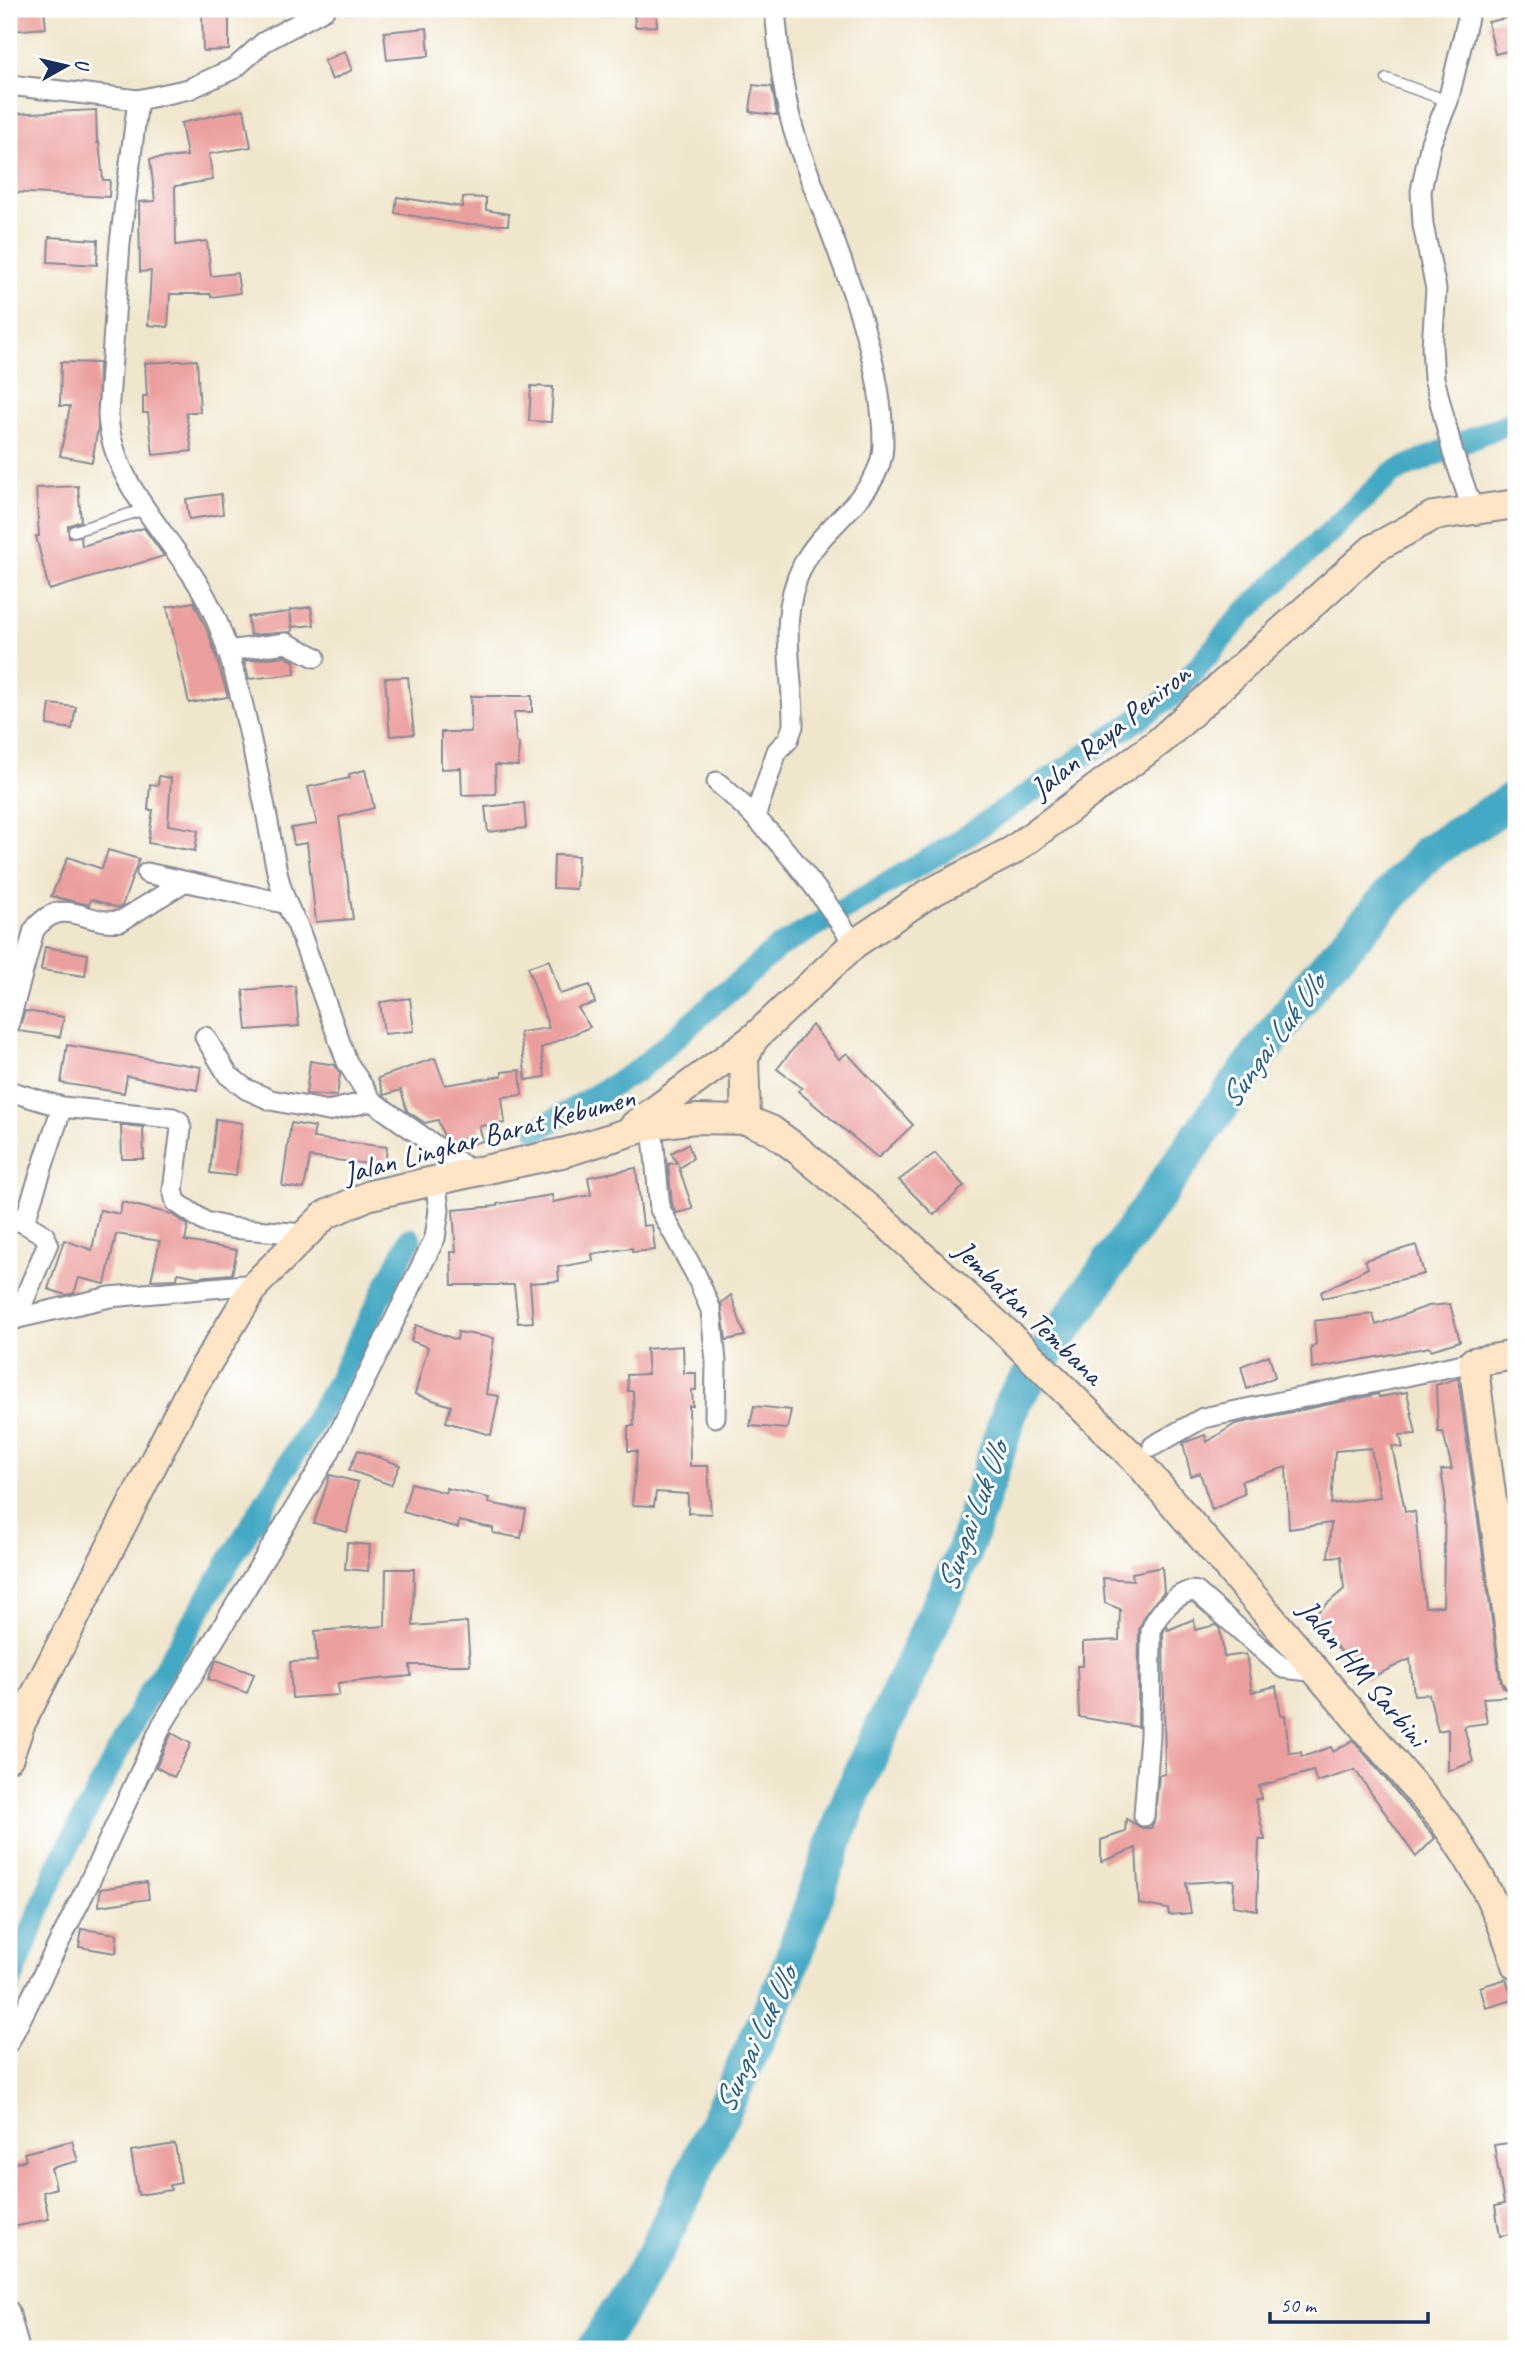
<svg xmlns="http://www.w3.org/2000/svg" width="1525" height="2358" viewBox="0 0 1525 2358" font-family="Caveat,sans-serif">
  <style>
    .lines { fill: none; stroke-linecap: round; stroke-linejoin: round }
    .canal { stroke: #43a8c3; stroke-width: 23 }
    .river { stroke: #43a8c3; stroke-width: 37 }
    .building { fill: #eb9f9d; fill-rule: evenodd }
    .lane-casing { stroke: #868a95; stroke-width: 13 }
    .street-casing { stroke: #868a95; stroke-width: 23 }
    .secondary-casing { stroke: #868a95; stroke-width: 32 }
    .lane { stroke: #fff; stroke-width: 10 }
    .street { stroke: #fff; stroke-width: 19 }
    .secondary { stroke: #fde5c5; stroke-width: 28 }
    .labels { text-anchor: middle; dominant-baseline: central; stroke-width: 6; stroke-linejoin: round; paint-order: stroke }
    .street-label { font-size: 30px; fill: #1b2f5e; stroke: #fff }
    .water-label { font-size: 32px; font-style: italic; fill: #2b5f86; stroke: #fff }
  </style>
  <rect width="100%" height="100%" fill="#fff"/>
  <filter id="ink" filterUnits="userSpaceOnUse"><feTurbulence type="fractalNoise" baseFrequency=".0143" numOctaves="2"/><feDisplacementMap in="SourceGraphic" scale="14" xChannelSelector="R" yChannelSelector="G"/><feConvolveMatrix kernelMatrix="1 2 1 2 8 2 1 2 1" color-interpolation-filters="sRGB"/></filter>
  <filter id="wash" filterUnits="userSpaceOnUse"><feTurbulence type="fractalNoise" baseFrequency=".00686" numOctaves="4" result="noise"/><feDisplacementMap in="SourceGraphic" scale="28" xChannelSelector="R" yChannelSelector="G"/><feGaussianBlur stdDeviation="1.57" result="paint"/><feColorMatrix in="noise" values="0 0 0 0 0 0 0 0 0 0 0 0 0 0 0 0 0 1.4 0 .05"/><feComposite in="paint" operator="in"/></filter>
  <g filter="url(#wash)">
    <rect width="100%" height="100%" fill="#f0e6cc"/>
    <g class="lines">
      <g class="canal">
        <polyline points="537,1130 637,1071 776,949 953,845 1175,694 1242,615 1392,473 1516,420"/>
        <polyline points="9,1986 57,1868 144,1702 335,1387 410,1239"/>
      </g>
      <polyline class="river" points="595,2349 656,2252 785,1980 853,1792 963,1555 1013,1401 1199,1136 1312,983 1429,852 1516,798"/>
    </g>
    <g id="blocks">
      <g class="building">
        <polygon points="9,9 44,9 46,28 11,31"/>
        <polygon points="202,9 229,9 229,50 203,51"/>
        <polygon points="634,9 656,9 657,26 635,27"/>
        <polygon points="1516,16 1516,49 1495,54 1488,22"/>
        <polygon points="427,28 429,56 387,60 384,32"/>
        <polygon points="345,51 352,70 332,80 324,61"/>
        <polygon points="753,85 772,87 777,115 750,112"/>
        <polygon points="244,109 251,147 209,154 213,180 175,186 176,245 207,241 211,276 237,273 240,293 211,297 210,294 170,294 168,327 148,325 151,271 140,272 139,202 155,201 150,159 187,156 181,123"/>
        <polygon points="96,110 97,143 99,142 103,180 110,180 109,197 9,192 9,114"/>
        <polygon points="397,197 462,207 463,197 486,198 486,210 509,214 508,225 461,224 395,213"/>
        <polygon points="49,237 98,240 97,265 48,262"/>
        <polygon points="197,360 200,412 186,412 192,451 153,455 148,413 143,413 143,396 147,396 145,363"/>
        <polygon points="61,362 99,363 98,428 92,462 60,456 70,406 60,406"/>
        <polygon points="531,386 553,387 551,422 529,421"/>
        <polygon points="78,486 81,521 68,526 69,537 81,536 82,546 144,528 164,556 49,590 36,536 39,536 36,488"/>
        <polygon points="221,494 223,514 189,519 186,499"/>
        <polygon points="194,602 210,637 228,697 189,703 167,607"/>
        <polygon points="311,607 314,625 292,627 290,610"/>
        <polygon points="290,612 292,632 250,635 248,617"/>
        <polygon points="284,656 294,661 295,674 249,679 244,661"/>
        <polygon points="408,677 414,734 390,736 385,678"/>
        <polygon points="471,696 532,696 532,712 514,712 516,742 519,743 518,766 495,765 496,794 462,795 461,768 441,769 441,732 471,732"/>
        <polygon points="50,704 76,707 72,729 47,725"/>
        <polygon points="365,770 374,808 339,817 353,919 316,922 307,843 294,845 291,828 317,824 308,787 350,778 349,774"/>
        <polygon points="159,776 171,778 168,825 198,830 195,851 148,843 153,810 148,810 150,784 158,785"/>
        <polygon points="524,803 526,828 488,832 485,807"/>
        <polygon points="108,850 139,859 122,906 118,908 91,899 89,905 51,896 68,857 102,869"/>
        <polygon points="554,855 578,856 576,889 553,888"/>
        <polygon points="45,947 88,954 85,976 41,970"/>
        <polygon points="549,960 560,994 590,985 595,1003 578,1008 590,1027 541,1048 545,1077 526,1080 520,1032 549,1028 528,967"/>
        <polygon points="295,986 299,1026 247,1030 243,990"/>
        <polygon points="410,998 414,1031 384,1034 380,1002"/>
        <polygon points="25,1011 64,1017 60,1037 18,1031"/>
        <polygon points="812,1025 839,1059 847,1053 913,1125 878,1158 798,1091 802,1088 777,1069"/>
        <polygon points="67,1045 201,1067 197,1090 127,1076 124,1093 61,1083"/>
        <polygon points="435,1058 445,1085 502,1076 502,1072 520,1070 522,1095 502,1097 505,1123 479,1126 483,1141 458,1147 444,1137 438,1120 425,1123 407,1111 401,1090 384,1095 378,1078"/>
        <polygon points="310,1061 335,1065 340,1074 337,1096 306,1094"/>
        <polygon points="216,1119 242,1123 236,1176 210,1173"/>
        <polygon points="291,1123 315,1127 313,1138 387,1147 385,1166 310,1157 304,1189 282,1186"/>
        <polygon points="121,1125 143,1127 144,1159 122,1159"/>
        <polygon points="688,1144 693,1158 680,1168 678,1165 693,1209 676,1213 672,1204 668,1164 677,1163 671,1153"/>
        <polygon points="935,1153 964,1186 934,1215 899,1180"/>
        <polygon points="636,1168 643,1226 652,1225 655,1250 632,1252 632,1248 592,1254 593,1261 558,1267 559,1281 530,1283 533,1322 518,1323 514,1285 452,1285 451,1252 456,1252 453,1210 497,1206 497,1204 552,1195 553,1202 591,1195 588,1177"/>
        <polygon points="122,1202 171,1214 188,1225 185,1241 237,1250 232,1274 198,1277 178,1273 177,1279 151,1280 160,1241 116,1234 105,1284 79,1278 74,1293 66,1295 48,1289 64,1240 92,1250 100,1210 120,1214"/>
        <polygon points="1416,1245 1424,1274 1323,1298 1321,1292 1368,1268 1365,1260"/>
        <polygon points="731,1295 745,1336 726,1340 721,1303"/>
        <polygon points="1450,1304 1460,1341 1431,1350 1430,1347 1312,1369 1311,1347 1316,1344 1314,1321 1373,1314 1376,1325 1428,1306"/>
        <polygon points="416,1325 457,1340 458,1332 494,1338 486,1394 499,1396 491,1435 446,1422 451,1406 415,1394 428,1347 411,1341"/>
        <polygon points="683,1346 684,1373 696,1373 696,1390 692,1390 693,1406 689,1406 690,1466 708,1466 711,1514 688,1513 688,1494 656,1492 654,1506 632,1505 637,1451 628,1451 628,1426 634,1426 633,1391 628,1391 627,1375 648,1374 646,1349"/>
        <polygon points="1269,1355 1275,1377 1247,1389 1241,1366"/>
        <path d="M1458 1378 1500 1678 1503 1687 1516 1696 1483 1698 1487 1723 1464 1726 1473 1762 1448 1771V1729L1438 1731 1429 1694 1414 1695 1410 1659 1366 1680 1311 1618 1344 1589 1341 1556 1328 1557 1331 1523 1289 1529 1286 1467 1241 1481 1245 1493 1212 1510 1200 1473 1191 1476 1183 1443 1205 1435 1207 1442 1235 1424 1378 1394 1379 1397 1407 1392 1416 1434 1400 1435 1403 1448 1392 1446 1405 1511 1415 1512 1425 1607 1443 1606 1445 1495 1441 1470 1452 1469 1443 1432H1438L1436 1385ZM1371 1448 1380 1497 1331 1504 1335 1451Z"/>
        <polygon points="754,1406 791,1410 787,1429 750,1426"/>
        <polygon points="358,1450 400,1465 391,1485 349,1470"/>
        <polygon points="330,1475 358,1482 347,1532 314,1523"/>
        <polygon points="411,1483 446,1493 446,1488 489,1498 488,1503 526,1510 521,1538 493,1533 493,1528 459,1521 458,1528 403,1512"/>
        <polygon points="347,1543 370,1545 368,1571 345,1569"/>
        <polygon points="1162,1567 1164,1592 1147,1611 1139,1630 1138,1727 1079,1717 1077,1666 1083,1666 1083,1642 1119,1640 1120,1609 1105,1603 1103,1578 1133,1580 1132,1573"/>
        <polygon points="386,1569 414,1569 413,1626 467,1622 470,1665 410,1665 411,1676 338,1683 339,1695 292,1698 290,1662 317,1661 315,1631 385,1626"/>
        <polygon points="1194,1619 1195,1630 1216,1625 1220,1629 1224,1657 1246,1654 1252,1692 1276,1686 1281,1716 1285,1715 1289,1753 1301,1752 1302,1757 1331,1747 1333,1752 1353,1740 1435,1838 1416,1857 1355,1770 1317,1782 1313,1771 1259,1786 1261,1799 1255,1799 1265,1840 1259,1840 1257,1910 1233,1906 1234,1880 1186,1883 1191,1913 1169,1915 1168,1909 1139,1904 1136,1848 1101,1862 1101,1840 1125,1832 1126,1819 1142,1828 1151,1828 1154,1822 1159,1775 1165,1774 1163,1633 1167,1625 1168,1630"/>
        <polygon points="216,1660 254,1674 247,1693 208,1679"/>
        <polygon points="172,1733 191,1744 174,1777 156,1767"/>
        <polygon points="147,1882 149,1899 99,1906 100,1889"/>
        <polygon points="82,1929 117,1934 116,1953 79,1947"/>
        <polygon points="1506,1979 1513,2000 1486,2008 1480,1987"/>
        <polygon points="72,2141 78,2161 51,2168 56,2188 43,2192 49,2219 9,2228 9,2165 26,2160 24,2153"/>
        <polygon points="1516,2142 1516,2233 1500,2236 1495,2206 1504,2204 1494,2145"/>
        <polygon points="175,2144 181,2183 170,2185 171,2190 138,2195 131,2151"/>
      </g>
    </g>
  </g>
  <g filter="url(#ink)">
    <use href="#blocks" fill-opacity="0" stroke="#868a95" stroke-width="2"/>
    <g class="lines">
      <defs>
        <g id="lane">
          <polyline points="1387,79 1448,101"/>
          <polyline points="74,531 146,509"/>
        </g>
        <g id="street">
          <polyline points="1470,9 1448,101 1431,142 1421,191 1423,225 1436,289 1432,347 1434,378 1453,453 1473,511"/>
          <polyline points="9,85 138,100 189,89 235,68 264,42 325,9"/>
          <path d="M138 100 120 243 108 415C112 491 182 544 212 610 238 666 254 755 267 817 274 853 277 892 297 924L347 1062 372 1101 471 1171"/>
          <polyline points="227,651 286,643 315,657"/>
          <path d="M717 782C772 828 815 883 854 944"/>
          <path d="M756 814 777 751 788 740 793 726C794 671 776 618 803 565 823 523 883 495 883 444 883 344 830 237 798 144 783 102 779 53 775 9"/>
          <polyline points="147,873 284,903"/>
          <path d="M9 1023 34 930C63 893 85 926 121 921L184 882"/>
          <polyline points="205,1037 228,1075 246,1089 271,1100 328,1111 372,1101"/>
          <polyline points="9,1091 62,1107 173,1118 179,1121 181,1129 173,1190 176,1202 205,1222 231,1228 304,1234"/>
          <polyline points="652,1125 660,1209 696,1275 711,1310 716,1362 715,1417"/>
          <polyline points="9,1218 24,1223 62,1107"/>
          <polyline points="16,1319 48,1243 44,1235 24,1223"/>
          <polyline points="9,1320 110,1297 256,1284"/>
          <polyline points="1153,1446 1203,1418 1473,1362"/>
          <polyline points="1493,1516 1516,1514"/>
          <path d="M1144 1816 1150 1735 1151 1631C1155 1615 1181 1587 1197 1592L1283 1668 1318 1672"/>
          <polyline points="9,2042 87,1887 162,1725 329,1453 435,1238 439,1210 435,1178"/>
          <polyline points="9,2311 19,2349"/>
        </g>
        <g id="secondary">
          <polyline points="746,1120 744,1058 754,1038"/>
          <polyline points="635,1125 754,1038 854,944 928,894 1012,851 1160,741 1373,549 1433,516 1516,504"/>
          <polyline points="1516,1355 1473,1362 1516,1676"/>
          <path d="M9 1757 20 1725 190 1391 256 1284 325 1215 370 1195 566 1152 652 1125 696 1119 746 1120 771 1130 797 1149 889 1226 1010 1336 1139 1463 1442 1819C1475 1864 1501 1911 1516 1965"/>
        </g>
      </defs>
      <use href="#lane" class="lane-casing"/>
      <use href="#street" class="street-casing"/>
      <use href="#secondary" class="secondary-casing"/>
      <use href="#lane" class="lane"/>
      <use href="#street" class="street"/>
      <use href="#secondary" class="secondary"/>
    </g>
  </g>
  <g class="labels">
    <g class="street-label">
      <text transform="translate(1110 731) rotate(-39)">Jalan Raya Peniron</text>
      <text transform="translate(489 1135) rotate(-15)">Jalan Lingkar Barat Kebumen</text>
      <text transform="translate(1029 1312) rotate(44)">Jembatan Tembana</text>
      <text transform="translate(1363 1673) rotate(50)">Jalan HM Sarbini</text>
    </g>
    <g class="water-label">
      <text transform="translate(1272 1041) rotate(-54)">Sungai Luk Ulo</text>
      <text transform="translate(972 1517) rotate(-70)">Sungai Luk Ulo</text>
      <text transform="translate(755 2040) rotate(-65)">Sungai Luk Ulo</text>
    </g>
  </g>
  <rect width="1525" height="2358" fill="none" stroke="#fff" stroke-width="35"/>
  <g transform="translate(66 66) rotate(82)" stroke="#ffffff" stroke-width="5" paint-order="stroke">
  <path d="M0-5L12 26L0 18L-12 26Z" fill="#1b2f5e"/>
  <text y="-10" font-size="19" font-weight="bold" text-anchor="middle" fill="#1b2f5e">U</text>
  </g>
  <path d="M1270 2312v10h158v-10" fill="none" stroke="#1b2f5e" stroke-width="3.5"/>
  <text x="1280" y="2312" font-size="21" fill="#1b2f5e" stroke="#ffffff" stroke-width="5" paint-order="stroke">50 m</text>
</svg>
